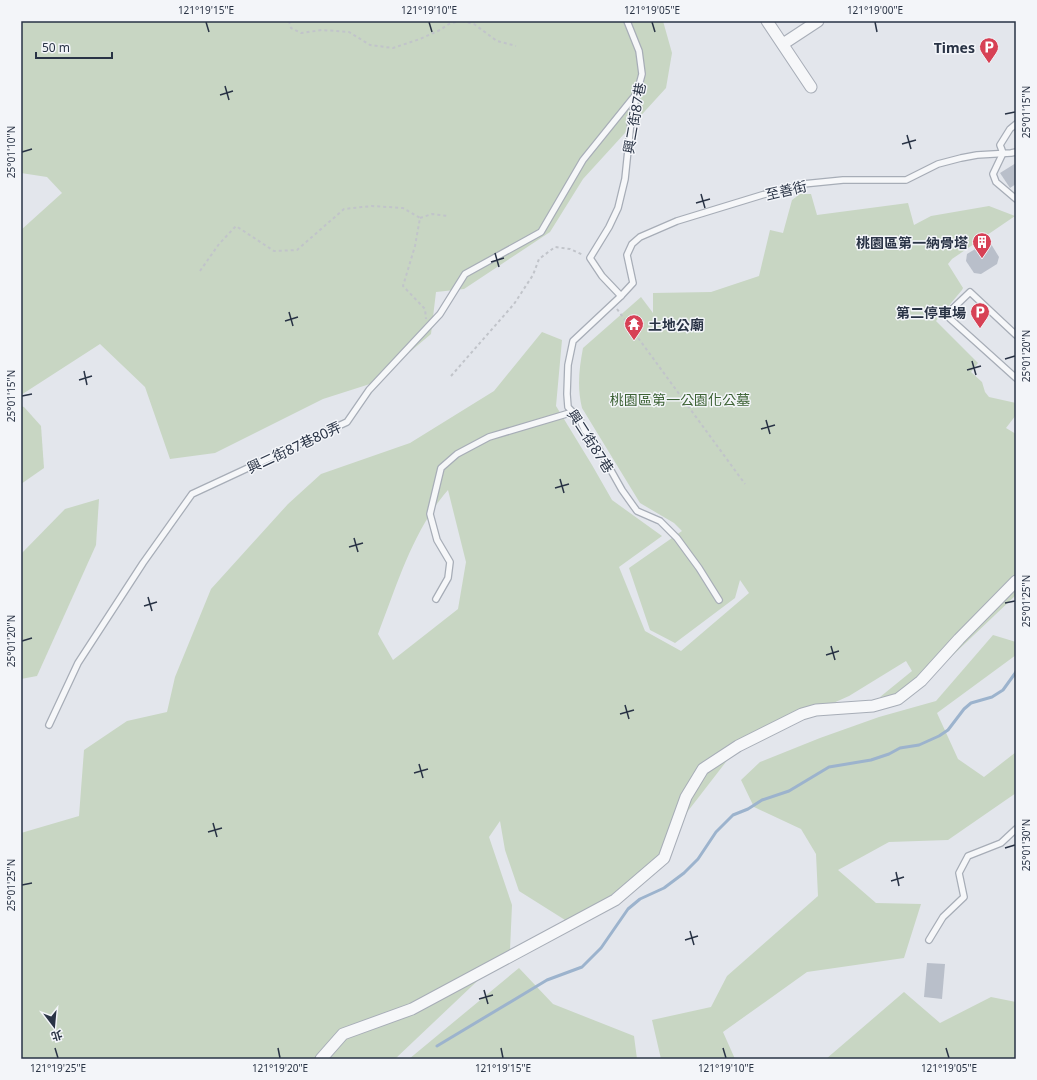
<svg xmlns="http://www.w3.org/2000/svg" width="1037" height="1080" viewBox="0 0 1037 1080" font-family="'Noto Sans','Noto Sans TC',sans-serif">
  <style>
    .green { fill: #c8d6c3; fill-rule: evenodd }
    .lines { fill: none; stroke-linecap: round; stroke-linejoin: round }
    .stream { stroke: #9cb3cd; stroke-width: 3 }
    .building { fill: #b9bfca }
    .lane-casing { stroke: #a7adb7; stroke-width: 8 }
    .street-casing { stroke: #a7adb7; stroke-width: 13 }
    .path { stroke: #c1c4ca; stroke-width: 2; stroke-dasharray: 3 3; stroke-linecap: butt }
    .lane { stroke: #f6f7f9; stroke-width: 5.5 }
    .street { stroke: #f6f7f9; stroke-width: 11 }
    .ticks { fill: none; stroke: #293345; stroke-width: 1.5 }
    .labels { text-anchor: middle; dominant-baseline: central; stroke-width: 3; stroke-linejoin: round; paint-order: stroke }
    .poi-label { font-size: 14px; font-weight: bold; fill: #293345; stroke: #f3f5f9; text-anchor: end }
    .street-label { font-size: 14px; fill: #293345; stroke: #f3f5f9 }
    .park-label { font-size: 14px; fill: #3d6235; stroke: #f3f5f9 }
    .neatline { fill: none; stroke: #293345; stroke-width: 1.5 }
    .ticks-label { font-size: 10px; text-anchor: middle; fill: #293345 }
  </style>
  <rect width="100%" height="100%" fill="#e3e6ec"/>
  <g class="green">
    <polygon points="21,21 663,21 672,53 666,88 583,179 550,232 464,289 436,292 431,334 373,383 323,399 215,453 170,459 145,387 100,344 21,395 21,230 62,193 47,177 21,173"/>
    <path d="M800 194H811L817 215 908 203 914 225 931 216 989 206 1015 216 952 259 948 264 963 288 962 290 936 321 978 363 971 372 982 382 985 392 989 397 1016 403V415L1006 428 1016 434V595L912 694 880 697 912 671 906 661 849 696 739 745 688 811 651 873 573 925 519 891 505 850 500 821 489 837 512 905 510 950 395 1059H21V833L79 816 84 750 127 721 167 712 175 677 211 589 288 504 321 474 410 443 494 391 542 332 562 340 556 406 592 465 612 500 662 536 619 567 645 631 681 651 749 593 740 580 735 598 675 643 650 630 629 568 682 531 674 523 640 503 582 408C577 387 579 369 583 348L641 297 653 313V293L711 292 759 276 770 230 783 233 792 200ZM448 490 466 562 458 609 393 660 378 634C397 585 413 530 448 490Z"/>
    <polygon points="21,406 24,407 41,426 44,468 21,484"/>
    <polygon points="99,499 96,545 37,676 21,679 21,554 65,509"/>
    <polygon points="993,635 1016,642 1016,655 937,713 958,759 984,777 1016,752 1016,793 948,840 889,842 838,870 876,903 921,904 904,958 807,972 723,1032 735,1059 661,1059 652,1020 711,1007 727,976 818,896 816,854 801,829 754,807 741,780 760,762 820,738 879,717 936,701"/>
    <polygon points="519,968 553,1004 634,1036 637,1059 409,1059"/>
    <polygon points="904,992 940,1023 991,997 1016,1002 1016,1059 826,1059"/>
  </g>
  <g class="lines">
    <polyline class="stream" points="437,1046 547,980 582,967 601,948 628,909 640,899 664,888 684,873 698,859 716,832 733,815 748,809 762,800 789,791 829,767 871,760 889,754 900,748 919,745 939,736 948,730 964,709 971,703 992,697 1003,690 1016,672"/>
  </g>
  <g class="building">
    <polygon points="1016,163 1016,184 1010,188 1000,173"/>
    <polygon points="985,243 991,244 999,257 997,264 981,274 974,273 966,261 967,254"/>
    <polygon points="927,963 945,964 942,999 924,997"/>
  </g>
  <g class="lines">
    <defs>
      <g id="lane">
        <polyline points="627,21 639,51 642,74 637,93 631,121 625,179 618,208 609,227 590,258 602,276 621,296 573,341 568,365 567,394 568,407 580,420 585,431 595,442 622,490 637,511 660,521 677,538 699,568 719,600"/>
        <polyline points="1016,124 1010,129 1000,145 1003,153 993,174 996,182 1016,199"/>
        <polyline points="621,296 633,283 627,255 632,244 640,237 677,221 762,195 803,184 843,180 906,180 938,164 961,158 977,155 1011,153 1016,152"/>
        <polyline points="1016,335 970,292 946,315 1016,378"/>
        <polyline points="436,599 448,578 450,562 437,540 430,514 441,468 457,454 489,437 573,412"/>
        <polyline points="49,725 78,663 143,563 192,494 347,422 369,390 440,314 465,274 541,232 583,160 637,93"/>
        <polyline points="929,940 943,917 964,897 959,873 968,856 1001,843 1016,829"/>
      </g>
      <g id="street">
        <polyline points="767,21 811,87"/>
        <polyline points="783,44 818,21"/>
        <polyline points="321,1059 343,1034 412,1009 615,900 664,858 686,797 703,769 738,746 802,714 816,710 873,706 898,699 921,681 959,639 1016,581"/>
      </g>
    </defs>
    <use href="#lane" class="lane-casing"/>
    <use href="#street" class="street-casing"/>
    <g class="path">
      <polyline points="289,21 291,28 301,33 322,30 349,32 370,45 393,48 420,39 440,30 449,24 459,21"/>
      <polyline points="462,21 474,24 497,41 516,46"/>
      <polyline points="420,218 432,214 448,216"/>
      <polyline points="200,271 219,244 236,226 274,251 297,250 344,209 372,206 403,208 420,218 415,246 403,286 425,309 426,319"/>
      <polyline points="617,309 745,484"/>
      <polyline points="451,376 514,304 533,275 539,259 555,247 570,249 583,255"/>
    </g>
    <use href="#lane" class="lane"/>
    <use href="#street" class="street"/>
  </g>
  <path class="ticks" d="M206 22 209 32M429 22 432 32M652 22 655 32M875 22 877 32M225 86 229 100M220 95 233 91M1005 114 1015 112M907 135 911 149M902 144 916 140M22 152 32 149M701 194 705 208M696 203 710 199M495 253 499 267M491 262 504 258M289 312 293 326M285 321 298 317M1005 359 1015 356M972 361 976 375M967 370 981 366M84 371 87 385M79 380 92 376M22 396 32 394M766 420 770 434M761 429 775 425M560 479 564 493M555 488 569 484M354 538 358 552M349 547 363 543M148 597 152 611M1005 603 1015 601M144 606 157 602M22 641 32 638M831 646 835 660M826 655 839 651M625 705 629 719M620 714 634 710M419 764 423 778M414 773 428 769M213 823 217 837M208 832 222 828M1005 848 1015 845M896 872 899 886M891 881 904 877M22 885 32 883M690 931 694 945M685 940 698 936M484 990 488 1004M479 999 493 995M55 1048 58 1058M278 1048 280 1058M501 1048 503 1058M723 1048 726 1058M946 1048 949 1058"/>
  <defs>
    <symbol id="parking-pin" viewBox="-11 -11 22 30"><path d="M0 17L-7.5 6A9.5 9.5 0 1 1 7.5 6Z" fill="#d74155" stroke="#f3f5f9"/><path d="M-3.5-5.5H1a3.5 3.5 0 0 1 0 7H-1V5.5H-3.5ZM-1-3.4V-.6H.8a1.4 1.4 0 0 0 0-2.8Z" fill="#fff"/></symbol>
    <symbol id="building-pin" viewBox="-11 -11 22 30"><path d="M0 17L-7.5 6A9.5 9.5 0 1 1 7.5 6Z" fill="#d74155" stroke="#f3f5f9"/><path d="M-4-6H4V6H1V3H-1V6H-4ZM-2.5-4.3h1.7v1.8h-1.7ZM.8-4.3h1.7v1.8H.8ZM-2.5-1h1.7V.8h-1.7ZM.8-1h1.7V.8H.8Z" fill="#fff"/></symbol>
    <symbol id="temple-pin" viewBox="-11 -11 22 30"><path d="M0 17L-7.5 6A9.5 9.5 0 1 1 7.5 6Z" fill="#d74155" stroke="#f3f5f9"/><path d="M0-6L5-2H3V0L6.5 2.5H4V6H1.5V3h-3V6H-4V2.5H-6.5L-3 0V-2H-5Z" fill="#fff"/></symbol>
  </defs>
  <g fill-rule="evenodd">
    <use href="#parking-pin" x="978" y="36" width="22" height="30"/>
    <use href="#building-pin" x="971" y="231" width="22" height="30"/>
    <use href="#parking-pin" x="969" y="301" width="22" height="30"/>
    <use href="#temple-pin" x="623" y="313" width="22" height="30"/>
  </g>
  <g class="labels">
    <g class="poi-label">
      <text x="975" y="47">Times</text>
      <text x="968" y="242">桃園區第一納骨塔</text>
      <text x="966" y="312">第二停車場</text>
      <text x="648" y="324" text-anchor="start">土地公廟</text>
    </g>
    <g class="street-label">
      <text transform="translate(634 118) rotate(-80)">興二街87巷</text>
      <text transform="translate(786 190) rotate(-13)">至善街</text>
      <text transform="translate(591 441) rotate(57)">興二街87巷</text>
      <text transform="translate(294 447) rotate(-25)">興二街87巷80弄</text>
    </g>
    <g class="park-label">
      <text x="680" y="399">桃園區第一公園化公墓</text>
    </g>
  </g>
  <rect width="1037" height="1080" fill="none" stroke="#f3f5f9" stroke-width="44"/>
  <g transform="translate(54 1026) rotate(164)" stroke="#f3f5f9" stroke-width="3" paint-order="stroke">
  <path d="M0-3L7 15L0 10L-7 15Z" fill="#293345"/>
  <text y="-6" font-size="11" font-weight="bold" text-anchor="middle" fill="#293345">北</text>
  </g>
  <path d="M36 52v6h76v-6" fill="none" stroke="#293345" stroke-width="2"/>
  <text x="42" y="52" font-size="12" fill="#293345" stroke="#f3f5f9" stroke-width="3" paint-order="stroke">50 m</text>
  <rect x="22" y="22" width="993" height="1036" class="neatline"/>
  <g class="ticks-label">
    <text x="206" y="14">121°19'15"E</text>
    <text x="429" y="14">121°19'10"E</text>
    <text x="652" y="14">121°19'05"E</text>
    <text x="875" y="14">121°19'00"E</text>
    <text transform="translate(1026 112) rotate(-90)" y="4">25°01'15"N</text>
    <text transform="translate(11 152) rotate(-90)" y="4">25°01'10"N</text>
    <text transform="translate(1026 356) rotate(-90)" y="4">25°01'20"N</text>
    <text transform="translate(11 396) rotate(-90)" y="4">25°01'15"N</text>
    <text transform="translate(1026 601) rotate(-90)" y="4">25°01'25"N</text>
    <text transform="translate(11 641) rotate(-90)" y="4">25°01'20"N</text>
    <text transform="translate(1026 845) rotate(-90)" y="4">25°01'30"N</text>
    <text transform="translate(11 885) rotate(-90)" y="4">25°01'25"N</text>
    <text x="58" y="1072">121°19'25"E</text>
    <text x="280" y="1072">121°19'20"E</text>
    <text x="503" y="1072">121°19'15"E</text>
    <text x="726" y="1072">121°19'10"E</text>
    <text x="949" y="1072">121°19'05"E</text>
  </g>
</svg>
